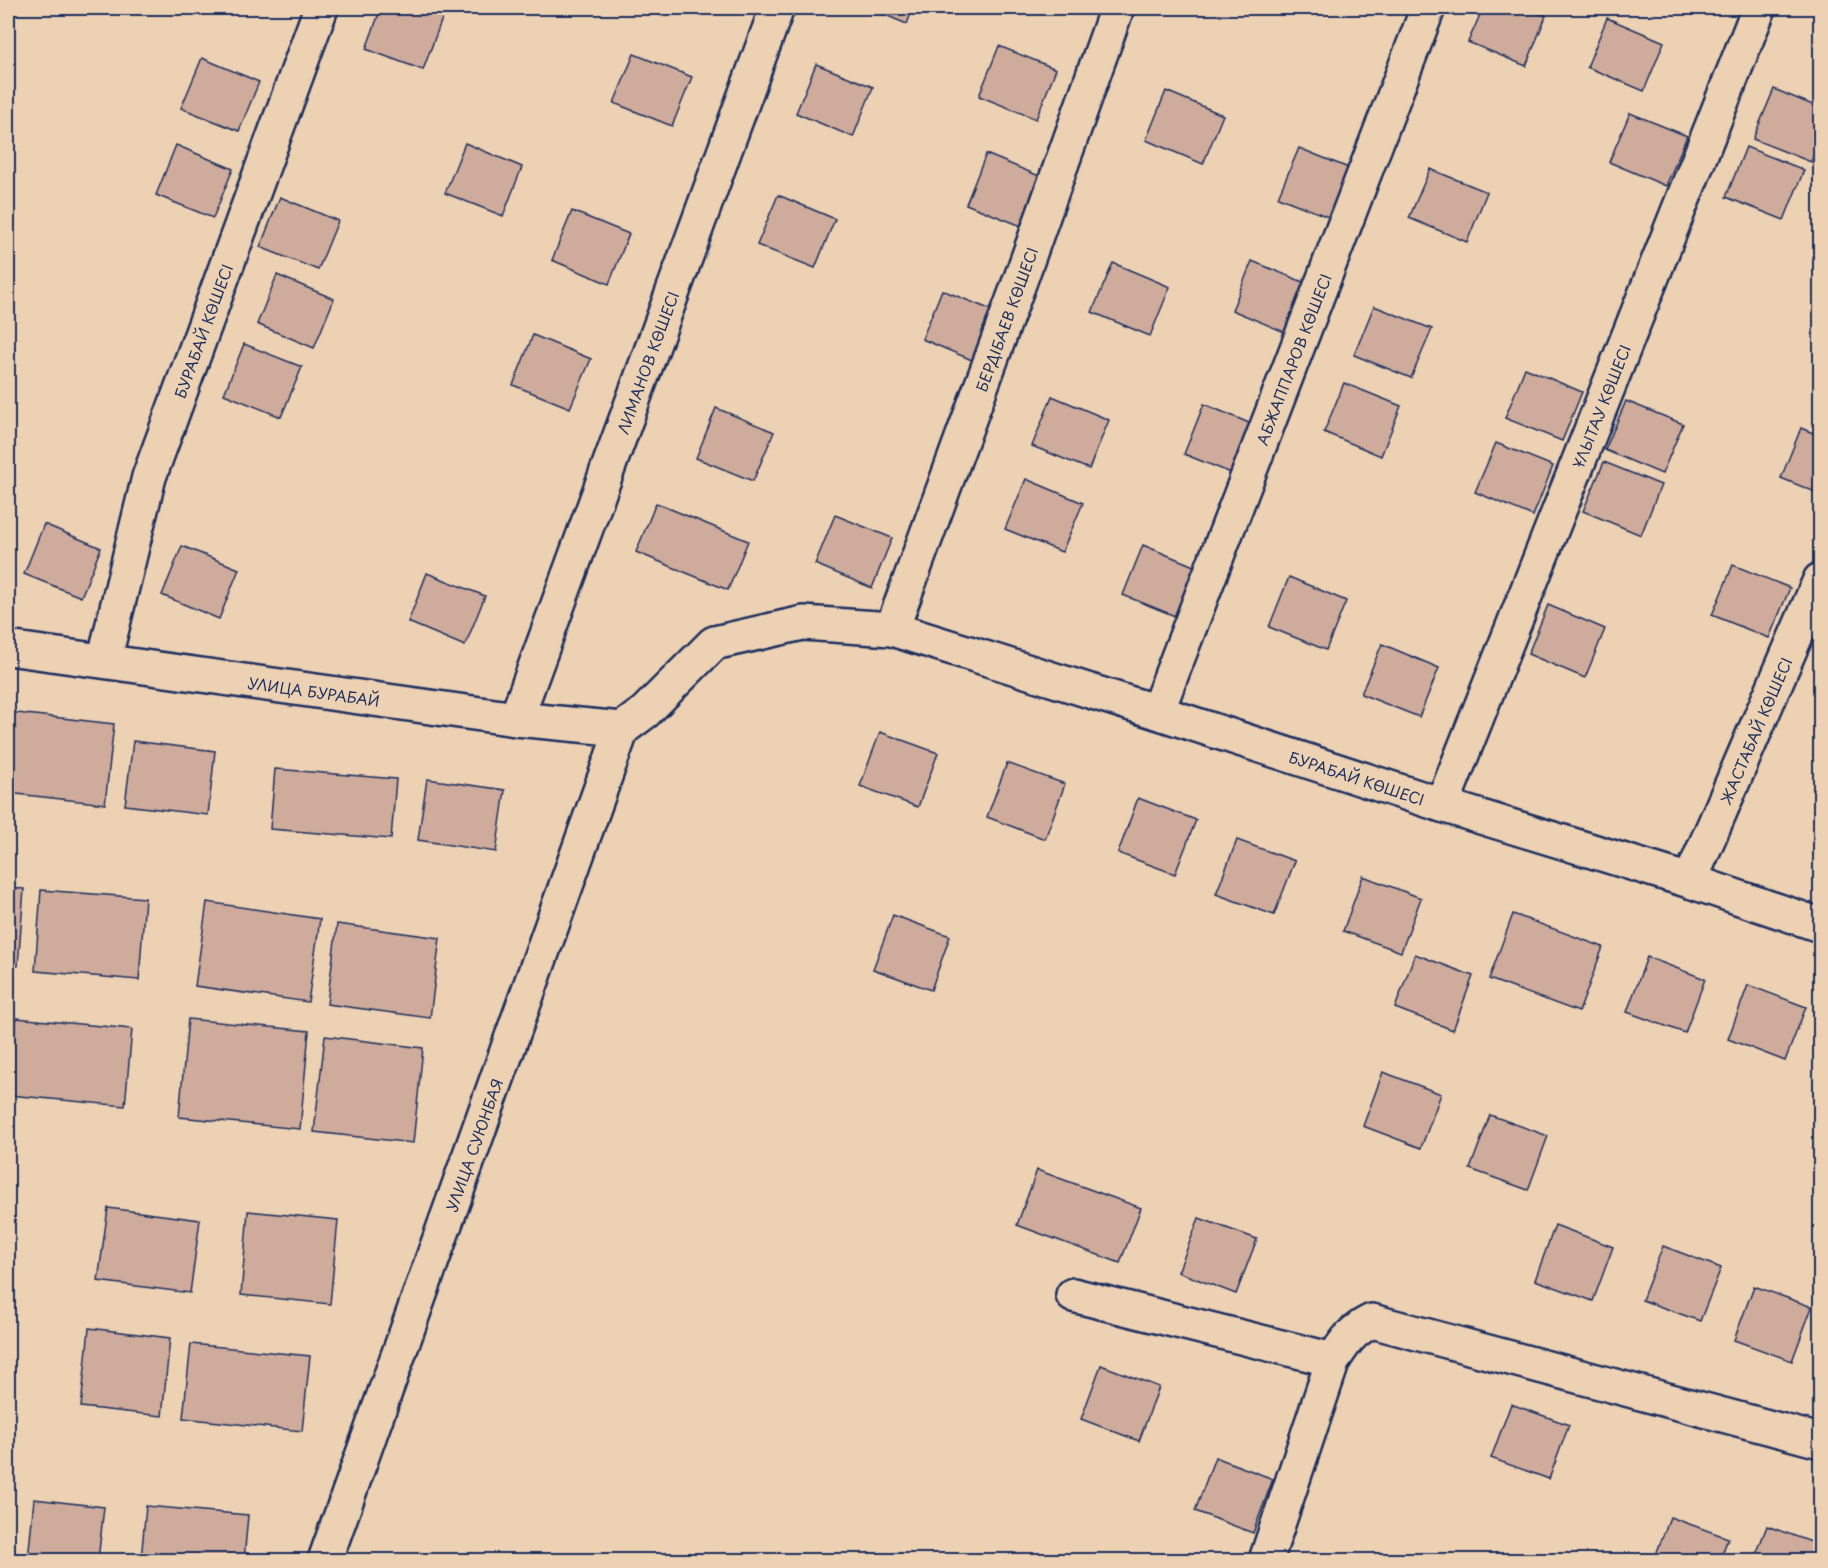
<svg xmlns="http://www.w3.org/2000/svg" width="1828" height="1568" viewBox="0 0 1828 1568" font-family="'Playpen Sans',sans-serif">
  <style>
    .building { fill: #ceab9b; stroke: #1b2f5e; stroke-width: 1.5 }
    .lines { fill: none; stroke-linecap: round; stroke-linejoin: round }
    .street-casing { stroke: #1b2f5e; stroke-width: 38 }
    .secondary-casing { stroke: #1b2f5e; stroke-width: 38 }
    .street { stroke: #ecd1b3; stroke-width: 33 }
    .secondary { stroke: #ecd1b3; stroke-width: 33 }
    .labels { text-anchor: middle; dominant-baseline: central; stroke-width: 6; stroke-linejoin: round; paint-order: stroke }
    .street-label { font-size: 15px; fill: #1b2f5e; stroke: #ecd1b3 }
  </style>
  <rect width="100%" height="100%" fill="#ecd1b3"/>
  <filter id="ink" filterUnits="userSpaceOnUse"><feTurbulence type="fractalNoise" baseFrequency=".0167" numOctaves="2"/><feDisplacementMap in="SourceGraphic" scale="12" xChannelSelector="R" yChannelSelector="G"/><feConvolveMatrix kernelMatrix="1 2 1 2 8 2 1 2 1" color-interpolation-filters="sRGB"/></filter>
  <g filter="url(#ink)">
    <g class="building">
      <polygon points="381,8 421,8 443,16 423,70 366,49"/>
      <polygon points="868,8 913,8 907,24"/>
      <polygon points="1483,8 1525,8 1546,16 1526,66 1468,42"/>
      <polygon points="1607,18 1664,42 1644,91 1587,67"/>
      <polygon points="999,46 1056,69 1036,119 979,96"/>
      <polygon points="634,54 692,77 672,126 614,103"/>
      <polygon points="202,58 259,82 239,131 181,108"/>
      <polygon points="816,64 873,87 853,137 796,113"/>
      <polygon points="1774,89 1820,108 1820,139 1811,162 1753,139"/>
      <polygon points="1166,91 1223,115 1203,164 1146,140"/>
      <polygon points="1630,113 1687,136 1666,186 1609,162"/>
      <polygon points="465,143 522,167 503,216 445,193"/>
      <polygon points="176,145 233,169 213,218 156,195"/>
      <polygon points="1746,147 1804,170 1784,220 1726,197"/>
      <polygon points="1299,148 1356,171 1336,220 1278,197"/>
      <polygon points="986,154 1044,178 1024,227 966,204"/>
      <polygon points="1430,169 1487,192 1467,242 1409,218"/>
      <polygon points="778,195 835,219 815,268 757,245"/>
      <polygon points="280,197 338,221 318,270 260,247"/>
      <polygon points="572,211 629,234 609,284 552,260"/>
      <polygon points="1252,261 1310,285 1289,334 1232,310"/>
      <polygon points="1113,263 1170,287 1150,336 1092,312"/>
      <polygon points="277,275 334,299 314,348 257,324"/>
      <polygon points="942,290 999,313 979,363 922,339"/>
      <polygon points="1374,306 1432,329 1411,378 1354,355"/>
      <polygon points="533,335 591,359 570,408 513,385"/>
      <polygon points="244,344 302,367 281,417 224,394"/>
      <polygon points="1525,368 1582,392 1562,441 1505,418"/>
      <polygon points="1344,383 1401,406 1381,456 1324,432"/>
      <polygon points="1052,396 1109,420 1089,469 1032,446"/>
      <polygon points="1626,401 1683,424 1662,474 1605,450"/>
      <polygon points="1204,404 1261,428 1241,477 1184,454"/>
      <polygon points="716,408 774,432 753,481 696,458"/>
      <polygon points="1801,428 1820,436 1820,494 1781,478"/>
      <polygon points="1496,443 1553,466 1533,516 1475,492"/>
      <polygon points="1604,462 1661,485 1641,535 1583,511"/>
      <polygon points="1026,479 1083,503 1062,552 1005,529"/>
      <polygon points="656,503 748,541 728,590 636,552"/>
      <polygon points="835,515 892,538 872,588 815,564"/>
      <polygon points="44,524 101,548 81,597 24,574"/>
      <polygon points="1143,545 1201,569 1180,618 1123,595"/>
      <polygon points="182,546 239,569 219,619 162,595"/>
      <polygon points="1733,565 1790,588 1769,638 1712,615"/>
      <polygon points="427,573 485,596 465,646 408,622"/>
      <polygon points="1289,577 1346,601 1326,650 1269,627"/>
      <polygon points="1548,605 1605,629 1585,678 1528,654"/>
      <polygon points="1382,644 1439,668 1419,717 1361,694"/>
      <polygon points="8,712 114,724 105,804 8,793"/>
      <polygon points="880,732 938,753 918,807 860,786"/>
      <polygon points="133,741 215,751 208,815 125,805"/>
      <polygon points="1007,763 1065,784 1045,839 987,817"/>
      <polygon points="275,769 396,779 391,839 270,829"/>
      <polygon points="427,779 505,790 496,852 418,840"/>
      <polygon points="1138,798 1196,820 1175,874 1118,853"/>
      <polygon points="1237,840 1295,861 1274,915 1216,894"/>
      <polygon points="1363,876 1421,898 1401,952 1343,931"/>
      <polygon points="8,888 24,889 18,966 8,965"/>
      <polygon points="41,890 145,898 139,980 35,971"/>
      <polygon points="207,902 320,919 308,1002 195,986"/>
      <polygon points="1513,914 1603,947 1579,1012 1489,979"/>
      <polygon points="893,915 950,936 931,990 873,969"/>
      <polygon points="337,924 440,938 430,1018 327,1004"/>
      <polygon points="1415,954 1473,976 1453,1030 1395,1008"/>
      <polygon points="1647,957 1705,979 1685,1033 1627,1012"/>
      <polygon points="1748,985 1806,1007 1785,1061 1728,1039"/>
      <polygon points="16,1018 132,1029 125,1106 9,1095"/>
      <polygon points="188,1019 309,1031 300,1129 179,1117"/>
      <polygon points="325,1036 423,1048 413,1143 314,1132"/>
      <polygon points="1383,1072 1441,1094 1421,1148 1363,1126"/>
      <polygon points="1490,1115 1548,1136 1528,1190 1470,1169"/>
      <polygon points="1037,1170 1141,1208 1120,1263 1017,1225"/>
      <polygon points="108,1208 200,1220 190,1293 98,1281"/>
      <polygon points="248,1211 338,1220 330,1304 241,1295"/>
      <polygon points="1199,1218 1257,1239 1236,1294 1178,1272"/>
      <polygon points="1555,1225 1613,1247 1593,1301 1535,1280"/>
      <polygon points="1663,1246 1721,1268 1700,1321 1642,1300"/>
      <polygon points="1754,1286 1812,1307 1792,1361 1734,1340"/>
      <polygon points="89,1328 170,1338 162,1416 81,1407"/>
      <polygon points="191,1344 310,1356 302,1431 183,1418"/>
      <polygon points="1101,1365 1159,1387 1139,1441 1081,1419"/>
      <polygon points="1511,1404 1569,1425 1549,1479 1491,1458"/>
      <polygon points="1215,1457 1273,1479 1253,1533 1195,1511"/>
      <polygon points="34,1499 104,1507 98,1560 28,1560"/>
      <polygon points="146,1506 248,1515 244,1560 141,1560"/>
      <polygon points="1670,1517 1728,1538 1720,1560 1654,1560"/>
      <polygon points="1767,1526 1820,1545 1820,1560 1754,1560"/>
    </g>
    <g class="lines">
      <defs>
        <g id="street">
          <path id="s1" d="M892 629 1021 278 1117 8"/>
          <path id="s2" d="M8 648 516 719 622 729"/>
          <path id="s3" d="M104 661 149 477 321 8"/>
          <path id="s4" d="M1157 712 1428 8"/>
          <path id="s5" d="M516 719 777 8"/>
          <path id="s6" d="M1442 805 1759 8"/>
          <path id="s7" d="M1690 881 1820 580"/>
          <path d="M1073 1295 1333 1360C1345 1342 1351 1331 1372 1321L1820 1441"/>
          <polyline points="1266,1560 1333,1360"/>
        </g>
        <g id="secondary">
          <path id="s8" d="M325 1560 622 729 645 712 714 643 803 623 892 629 1157 712 1442 805 1690 881 1820 925"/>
        </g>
      </defs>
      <use href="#street" class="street-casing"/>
      <use href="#secondary" class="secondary-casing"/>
      <use href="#street" class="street"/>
      <use href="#secondary" class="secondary"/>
    </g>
  </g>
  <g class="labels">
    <g class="street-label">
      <text stroke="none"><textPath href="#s1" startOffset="330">БЕРДІБАЕВ КӨШЕСІ</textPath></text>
      <text stroke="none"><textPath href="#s3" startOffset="345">БУРАБАЙ КӨШЕСІ</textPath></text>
      <text stroke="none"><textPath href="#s4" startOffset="378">АБЖАППАРОВ КӨШЕСІ</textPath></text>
      <text stroke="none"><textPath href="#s5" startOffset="380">ЛИМАНОВ КӨШЕСІ</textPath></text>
      <text stroke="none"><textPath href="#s6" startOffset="429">ҰЛЫТАУ КӨШЕСІ</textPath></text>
      <text stroke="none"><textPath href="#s2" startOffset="309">УЛИЦА БУРАБАЙ</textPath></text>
      <text stroke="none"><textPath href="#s7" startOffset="164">ЖАСТАБАЙ КӨШЕСІ</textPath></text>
      <text stroke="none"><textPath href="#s8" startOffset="1677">БУРАБАЙ КӨШЕСІ</textPath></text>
      <text stroke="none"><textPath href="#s8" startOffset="441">УЛИЦА СУЮНБАЯ</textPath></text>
    </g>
  </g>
  <rect width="1828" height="1568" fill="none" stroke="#ecd1b3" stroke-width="30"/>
  <rect x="15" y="15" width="1798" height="1538" fill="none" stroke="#1b2f5e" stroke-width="2" filter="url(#ink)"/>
</svg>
